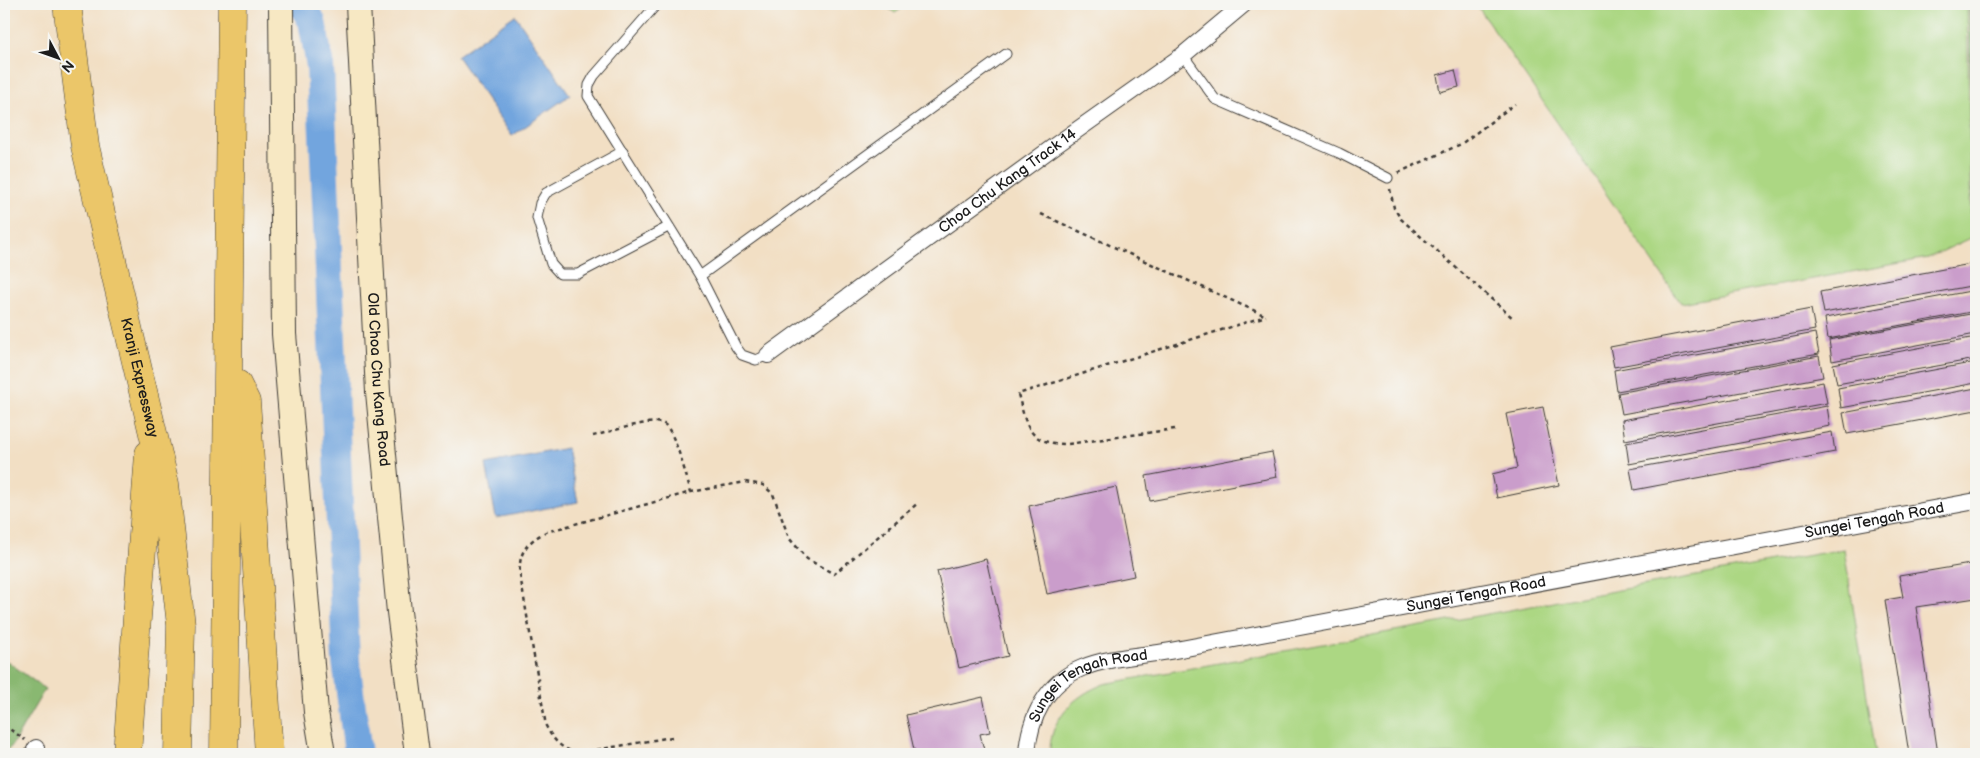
<svg xmlns="http://www.w3.org/2000/svg" width="1980" height="758" viewBox="0 0 1980 758" font-family="'Balsamiq Sans',sans-serif">
  <style>
    .green { fill: #acd783; stroke: #647a50 }
    .forest { fill: #89b871; stroke: #526a46 }
    .water { fill: #72a5de; stroke: #47607d }
    .lines { fill: none; stroke-linecap: round; stroke-linejoin: round }
    .river { stroke: #72a5de; stroke-width: 28 }
    .building { fill: #ca9dcb }
    .service-casing { stroke: #3c3935; stroke-width: 11 }
    .minor-casing { stroke: #3c3935; stroke-width: 18 }
    .secondary-casing { stroke: #3c3935; stroke-width: 26 }
    .motorway-casing { stroke: #3c3935; stroke-width: 29 }
    .path { stroke: #3c3935; stroke-width: 2.5; stroke-dasharray: 4 4; stroke-linecap: butt }
    .service { stroke: #fff; stroke-width: 9 }
    .minor { stroke: #fff; stroke-width: 16 }
    .secondary { stroke: #f7e8c3; stroke-width: 24 }
    .motorway { stroke: #ebc669; stroke-width: 28 }
    .labels { text-anchor: middle; dominant-baseline: central; stroke-width: 4; stroke-linejoin: round; paint-order: stroke }
    .street-label { font-size: 15px; fill: #1c1c1c; stroke: #f6f6f2 }
  </style>
  <rect width="100%" height="100%" fill="#f6f6f2"/>
  <filter id="ink" filterUnits="userSpaceOnUse"><feTurbulence type="fractalNoise" baseFrequency=".02" numOctaves="2"/><feDisplacementMap in="SourceGraphic" scale="10" xChannelSelector="R" yChannelSelector="G"/><feConvolveMatrix kernelMatrix="1 2 1 2 8 2 1 2 1" color-interpolation-filters="sRGB"/></filter>
  <filter id="wash" filterUnits="userSpaceOnUse"><feTurbulence type="fractalNoise" baseFrequency=".0096" numOctaves="4" result="noise"/><feDisplacementMap in="SourceGraphic" scale="20" xChannelSelector="R" yChannelSelector="G"/><feGaussianBlur stdDeviation="1.12" result="paint"/><feColorMatrix in="noise" values="0 0 0 0 0 0 0 0 0 0 0 0 0 0 0 0 0 1.4 0 .05"/><feComposite in="paint" operator="in"/></filter>
  <g filter="url(#wash)">
    <rect width="100%" height="100%" fill="#f2dfc4"/>
    <g class="green">
      <polygon points="883,4 909,4 895,13"/>
      <polygon points="1476,4 1967,4 1971,238 1928,258 1681,303"/>
      <path d="M1844 549 1876 754H1050C1049 719 1073 696 1104 684Z"/>
    </g>
    <g class="forest">
      <polygon points="1969,4 1976,4 1976,233 1973,235"/>
      <polygon points="4,659 45,689 11,747 4,752"/>
    </g>
    <g class="water">
      <polygon points="515,15 570,95 512,136 457,56"/>
      <polygon points="567,448 578,502 496,518 486,464"/>
    </g>
    <g class="lines">
      <polyline class="river" points="301,4 312,21 320,66 346,661 358,754"/>
    </g>
    <g id="blocks">
      <g class="building">
        <polygon points="1455,70 1459,87 1440,92 1437,75"/>
        <polygon points="1976,263 1976,285 1824,313 1820,292"/>
        <polygon points="1976,290 1976,311 1828,339 1825,318"/>
        <polygon points="1811,309 1815,330 1614,367 1610,347"/>
        <polygon points="1976,313 1976,334 1832,361 1829,340"/>
        <polygon points="1815,333 1819,354 1617,391 1614,370"/>
        <polygon points="1976,337 1976,359 1837,384 1833,364"/>
        <polygon points="1819,356 1823,377 1622,414 1618,393"/>
        <polygon points="1976,362 1976,383 1841,408 1838,388"/>
        <polygon points="1823,382 1827,403 1625,440 1622,420"/>
        <polygon points="1976,388 1976,410 1847,434 1843,413"/>
        <polygon points="1827,406 1830,426 1629,464 1626,443"/>
        <polygon points="1543,407 1559,485 1497,498 1492,474 1517,468 1506,414"/>
        <polygon points="1832,432 1835,452 1634,490 1630,469"/>
        <polygon points="1272,452 1277,477 1150,501 1146,476"/>
        <polygon points="1116,487 1134,576 1047,594 1029,506"/>
        <polygon points="986,559 1008,656 959,668 937,571"/>
        <polygon points="1976,563 1976,598 1916,607 1938,754 1909,754 1885,600 1903,597 1899,576"/>
        <polygon points="983,697 990,732 980,734 985,754 915,754 906,715"/>
      </g>
    </g>
  </g>
  <g filter="url(#ink)">
    <use href="#blocks" fill-opacity="0" stroke="#3c3935" stroke-width="1"/>
    <g class="lines">
      <defs>
        <g id="service">
          <polyline points="657,4 594,76 589,85 588,96 700,276 736,347 742,355 756,360 768,355"/>
          <polyline points="1183,55 1215,99 1339,153 1388,178"/>
          <polyline points="623,151 546,193 540,203 537,218 551,264 560,274 578,274 668,227"/>
          <polyline points="700,276 1006,54"/>
        </g>
        <g id="minor">
          <path id="s1" d="M768 355 1056 145 1183 55 1244 4"/>
          <polyline points="33,754 36,748"/>
          <path id="s2" d="M1027 754C1029 718 1047 682 1082 668 1108 657 1143 656 1170 651L1976 501"/>
        </g>
        <g id="secondary">
          <polyline points="281,4 284,334 316,712 323,754"/>
          <path id="s3" d="M358 4 378 392 399 612 417 754"/>
        </g>
        <g id="motorway">
          <path id="s4" d="M67 4 85 146 165 484 181 625 178 754"/>
          <polyline points="237,384 246,402 247,415 269,754"/>
          <polyline points="127,754 149,454"/>
          <polyline points="224,754 232,4"/>
        </g>
      </defs>
      <use href="#service" class="service-casing"/>
      <use href="#minor" class="minor-casing"/>
      <use href="#secondary" class="secondary-casing"/>
      <use href="#motorway" class="motorway-casing"/>
      <g class="path">
        <polyline points="1398,173 1461,144 1515,104"/>
        <polyline points="1390,189 1394,208 1401,219 1514,319"/>
        <polyline points="1041,214 1264,315"/>
        <path d="M1175 429 1068 444C1028 444 1027 428 1018 394L1266 316"/>
        <path d="M593 436C607 433 654 417 664 424 674 429 687 479 691 492"/>
        <polyline points="4,725 25,740"/>
        <path d="M672 737 578 753C562 750 553 740 546 726L520 575C518 552 527 542 546 532L691 492 745 482 763 485 773 494 789 538 807 559 834 574 918 503"/>
      </g>
      <use href="#service" class="service"/>
      <use href="#minor" class="minor"/>
      <use href="#secondary" class="secondary"/>
      <use href="#motorway" class="motorway"/>
    </g>
  </g>
  <g class="labels">
    <g class="street-label">
      <text stroke="none"><textPath href="#s1" startOffset="296">Choa Chu Kang Track 14</textPath></text>
      <text stroke="none"><textPath href="#s4" startOffset="381">Kranji Expressway</textPath></text>
      <text stroke="none"><textPath href="#s3" startOffset="376">Old Choa Chu Kang Road</textPath></text>
      <text stroke="none"><textPath href="#s2" startOffset="914">Sungei Tengah Road</textPath></text>
      <text stroke="none"><textPath href="#s2" startOffset="509">Sungei Tengah Road</textPath></text>
      <text stroke="none"><textPath href="#s2" startOffset="104">Sungei Tengah Road</textPath></text>
    </g>
  </g>
  <rect width="1980" height="758" fill="none" stroke="#f6f6f2" stroke-width="20"/>
  <g transform="translate(58 58) rotate(131)" stroke="#f6f6f2" stroke-width="4" paint-order="stroke">
  <path d="M0-4L9 19L0 12L-9 19Z" fill="#1c1c1c"/>
  <text y="-8" font-size="14" font-weight="bold" text-anchor="middle" fill="#1c1c1c">N</text>
  </g>
</svg>
